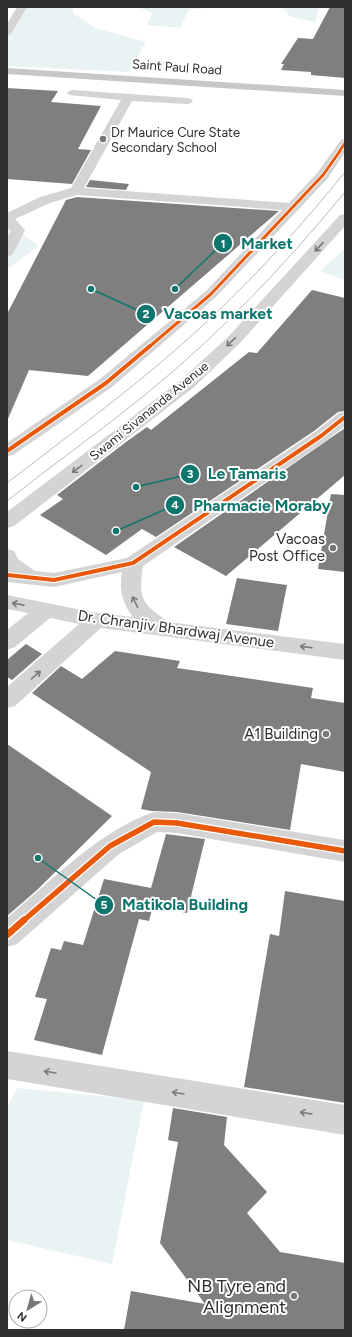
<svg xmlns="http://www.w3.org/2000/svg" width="352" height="1337" viewBox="0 0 352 1337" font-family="Figtree,sans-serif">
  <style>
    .green { fill: #eaf3f3 }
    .building { fill: #7f7f7f }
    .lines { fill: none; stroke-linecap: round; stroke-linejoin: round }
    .minor { fill: #d4d4d4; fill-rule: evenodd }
    .major { fill: #c7c7c7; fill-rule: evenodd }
    .tram { stroke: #bbb; stroke-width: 1 }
    .cycleway-far4-casing { stroke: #fff; stroke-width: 4 }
    .cycleway-far3-casing { stroke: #fff; stroke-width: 4.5 }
    .cycleway-far2-casing { stroke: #fff; stroke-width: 6 }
    .cycleway-far1-casing { stroke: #fff; stroke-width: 8 }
    .cycleway-casing { stroke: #fff; stroke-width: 10 }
    .cycleway-far4 { stroke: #e8590c; stroke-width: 2.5 }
    .cycleway-far3 { stroke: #e8590c; stroke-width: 3 }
    .cycleway-far2 { stroke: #e8590c; stroke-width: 4 }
    .cycleway-far1 { stroke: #e8590c; stroke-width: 5.5 }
    .cycleway { stroke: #e8590c; stroke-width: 7 }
    .oneway { stroke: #797979 }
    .poi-dot { fill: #787878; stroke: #fff; stroke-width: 1.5 }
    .labels { text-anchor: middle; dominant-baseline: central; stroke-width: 4; stroke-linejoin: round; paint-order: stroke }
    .far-street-label { font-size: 13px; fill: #2f2f2f; stroke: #fff }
    .far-poi-label { font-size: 13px; fill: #2f2f2f; stroke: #fff; text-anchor: start }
    .poi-label { font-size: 15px; fill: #2f2f2f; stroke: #fff; text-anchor: end }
    .street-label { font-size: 15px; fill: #2f2f2f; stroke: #fff }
    .near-poi-label { font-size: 18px; fill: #2f2f2f; stroke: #fff; text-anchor: end }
    .leader { fill: none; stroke: #0f766e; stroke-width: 1.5 }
    .callout-dot { fill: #0f766e; stroke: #fff; stroke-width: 1.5 }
    .mark-label { font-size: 12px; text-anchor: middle; font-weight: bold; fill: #fff }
    .callout-label { font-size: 16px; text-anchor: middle; font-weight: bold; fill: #0f766e; stroke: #fff; stroke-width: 4; stroke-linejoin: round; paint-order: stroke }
  </style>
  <rect width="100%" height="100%" fill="#fff"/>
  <g class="green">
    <polygon points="19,7 73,7 73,13 95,28 146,42 129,72 7,66 7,28"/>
    <polygon points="138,7 203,7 201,9 189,9 180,28 147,25 152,13"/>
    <polygon points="281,7 319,7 315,22 291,17"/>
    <polygon points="7,223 39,246 7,269"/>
    <polygon points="345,249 345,280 320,271"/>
    <polygon points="17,1088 144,1100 112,1264 7,1240 7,1108"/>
  </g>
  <g class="building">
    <polygon points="330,7 345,7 345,78 311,75 311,72 281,70 284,64 281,64 298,38 313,39"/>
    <polygon points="7,88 58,91 51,102 101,106 78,149 91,150 72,184 7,179"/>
    <polygon points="90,180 129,184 126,190 86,187"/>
    <polygon points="77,197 279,211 88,376 29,370 7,421 7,314 66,200"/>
    <polygon points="312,290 345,298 345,411 338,412 314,431 156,537 142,529 106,555 40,515 63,499 57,495 126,442 147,427 151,430 249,352 257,353"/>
    <polygon points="345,428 345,475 226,576 174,547"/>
    <polygon points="331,494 345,495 345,572 318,569"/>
    <polygon points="237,578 287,585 278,631 226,624"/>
    <polygon points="26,644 42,654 12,680 7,677 7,660"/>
    <polygon points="115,651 180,661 177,668 313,688 311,698 345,703 345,772 301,764 290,830 177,812 152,811 141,809 151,772 32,693 61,666 82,679"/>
    <polygon points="7,744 112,816 37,890 7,916"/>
    <polygon points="166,834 205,839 187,913 153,906 149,921 139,919 102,1055 34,1040 47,999 35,997 51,948 61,950 64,941 83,945 104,879 151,888"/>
    <polygon points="285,891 345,901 345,1103 244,1087 270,934 279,936"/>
    <polygon points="173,1108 227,1117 224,1145 267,1192 247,1213 280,1252 345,1263 345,1330 124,1330 131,1291 205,1304 160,1243 178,1142 168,1140"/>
  </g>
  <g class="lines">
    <g class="minor">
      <polygon points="17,7 27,7 11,34 7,35 7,24"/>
      <polygon points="73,90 187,98 191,99 193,101 191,103 187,104 132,101 84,188 289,203 318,172 341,140 345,139 345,152 328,178 216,297 112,387 13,455 7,456 7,443 100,379 206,291 282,210 77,195 50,203 15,219 25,230 14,252 12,255 7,256 7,238 11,231 7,227 7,213 40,197 71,188 121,100 69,95 67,93 69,91"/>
      <polygon points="345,214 345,226 240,343 193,388 14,526 7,528 7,512 181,380 228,337 340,215"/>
      <path d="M345 412V426L327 440 143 566C138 600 142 603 168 622L345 644V660L101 628 15 706 7 708V687L79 624 50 618 15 647 7 650V630L28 613 7 609V595L97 613 133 617C122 603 119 589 122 572L54 587 7 582V549L14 551 18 559 35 571 54 573 127 558 315 432 339 413Z"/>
      <path d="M154 812 177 813 345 840V862L177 833 157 832 119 854 17 944 7 947V918C50 882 100 830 154 812Z"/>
      <polygon points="7,1051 345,1105 345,1135 7,1079"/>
    </g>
    <polygon class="major" points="7,68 345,90 345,96 7,74"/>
    <g class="tram">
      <path d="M7 483C77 429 150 376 214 315 261 270 305 222 345 172"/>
      <path d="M7 501C53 464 101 431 146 394 220 334 285 265 345 192"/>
    </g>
    <defs>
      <polyline id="cycleway-far4" points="339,152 345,143"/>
      <polyline id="cycleway-far3" points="149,347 211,294 323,175 340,151"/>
      <g id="cycleway-far2">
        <polyline points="7,451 106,383 150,346"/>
        <polyline points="7,575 54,580 133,563 321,436 345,417"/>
      </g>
      <polyline id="cycleway-far1" points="23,921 110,846 154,822 177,823 345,851"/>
      <polyline id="cycleway" points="7,935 24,920"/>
    </defs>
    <use href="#cycleway-far4" class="cycleway-far4-casing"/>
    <use href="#cycleway-far3" class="cycleway-far3-casing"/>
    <use href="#cycleway-far2" class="cycleway-far2-casing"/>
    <use href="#cycleway-far1" class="cycleway-far1-casing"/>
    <use href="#cycleway" class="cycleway-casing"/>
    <use href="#cycleway-far4" class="cycleway-far4"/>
    <use href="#cycleway-far3" class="cycleway-far3"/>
    <use href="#cycleway-far2" class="cycleway-far2"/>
    <use href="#cycleway-far1" class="cycleway-far1"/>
    <use href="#cycleway" class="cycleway"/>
  </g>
  <defs><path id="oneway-shaft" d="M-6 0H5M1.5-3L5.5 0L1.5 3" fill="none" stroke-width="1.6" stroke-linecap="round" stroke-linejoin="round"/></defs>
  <g class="oneway">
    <use href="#oneway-shaft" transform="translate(319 247) rotate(133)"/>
    <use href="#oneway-shaft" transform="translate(231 342) rotate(136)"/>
    <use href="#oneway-shaft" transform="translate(77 469) rotate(143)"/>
    <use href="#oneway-shaft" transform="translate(135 602) rotate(-116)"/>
    <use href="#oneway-shaft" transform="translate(18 604) rotate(-169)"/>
    <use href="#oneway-shaft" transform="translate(306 647) rotate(-173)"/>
    <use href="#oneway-shaft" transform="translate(36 675) rotate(-41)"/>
    <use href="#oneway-shaft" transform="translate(50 1072) rotate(-171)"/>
    <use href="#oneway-shaft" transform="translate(178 1093) rotate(-171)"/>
    <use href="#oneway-shaft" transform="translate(306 1113) rotate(-171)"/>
  </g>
  <g class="poi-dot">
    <circle cx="103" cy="139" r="4"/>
    <circle cx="333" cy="548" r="4"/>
    <circle cx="326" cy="734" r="4"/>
    <circle cx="294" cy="1296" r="4"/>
  </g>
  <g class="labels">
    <g class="far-street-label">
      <text transform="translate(177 67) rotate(4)">Saint Paul Road</text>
      <text transform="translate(149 411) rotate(-39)">Swami Sivananda Avenue</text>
    </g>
    <g class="far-poi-label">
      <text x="111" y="132">Dr Maurice Cure State<tspan x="111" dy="15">Secondary School</tspan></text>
    </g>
    <g class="poi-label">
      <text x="325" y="539">Vacoas<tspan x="325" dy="17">Post Office</tspan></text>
      <text x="318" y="734">A1 Building</text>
    </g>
    <g class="street-label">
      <text transform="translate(176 629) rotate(8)">Dr. Chranjiv Bhardwaj Avenue</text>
    </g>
    <g class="near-poi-label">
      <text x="286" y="1286">NB Tyre and<tspan x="286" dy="21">Alignment</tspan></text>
    </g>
  </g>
  <path class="leader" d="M175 289L223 243M91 289L146 314M136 487L190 474M116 531L175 505M38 858L104 905"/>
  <g class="callout-dot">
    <circle cx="175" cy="289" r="4"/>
    <circle cx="91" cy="289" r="4"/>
    <circle cx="136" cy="487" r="4"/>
    <circle cx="116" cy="531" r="4"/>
    <circle cx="38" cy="858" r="4"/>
    <circle cx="223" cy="243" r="10"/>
    <circle cx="146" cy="314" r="10"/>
    <circle cx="190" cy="474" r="10"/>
    <circle cx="175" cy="505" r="10"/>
    <circle cx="104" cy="905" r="10"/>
  </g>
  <g class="mark-label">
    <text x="223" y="248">1</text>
    <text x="146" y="318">2</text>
    <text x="190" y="478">3</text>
    <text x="175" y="509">4</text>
    <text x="104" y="909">5</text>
  </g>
  <g class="callout-label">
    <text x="267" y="249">Market</text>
    <text x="218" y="319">Vacoas market</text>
    <text x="247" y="479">Le Tamaris</text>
    <text x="262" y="511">Pharmacie Moraby</text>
    <text x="185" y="910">Matikola Building</text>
  </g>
  <rect width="352" height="1337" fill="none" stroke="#2f2f2f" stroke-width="16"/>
  <g transform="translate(28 1309) rotate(217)"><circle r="19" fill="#ffffff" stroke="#acacac"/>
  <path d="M0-3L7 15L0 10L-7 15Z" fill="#787878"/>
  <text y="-6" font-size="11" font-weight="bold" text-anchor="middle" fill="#2f2f2f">N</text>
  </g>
</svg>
